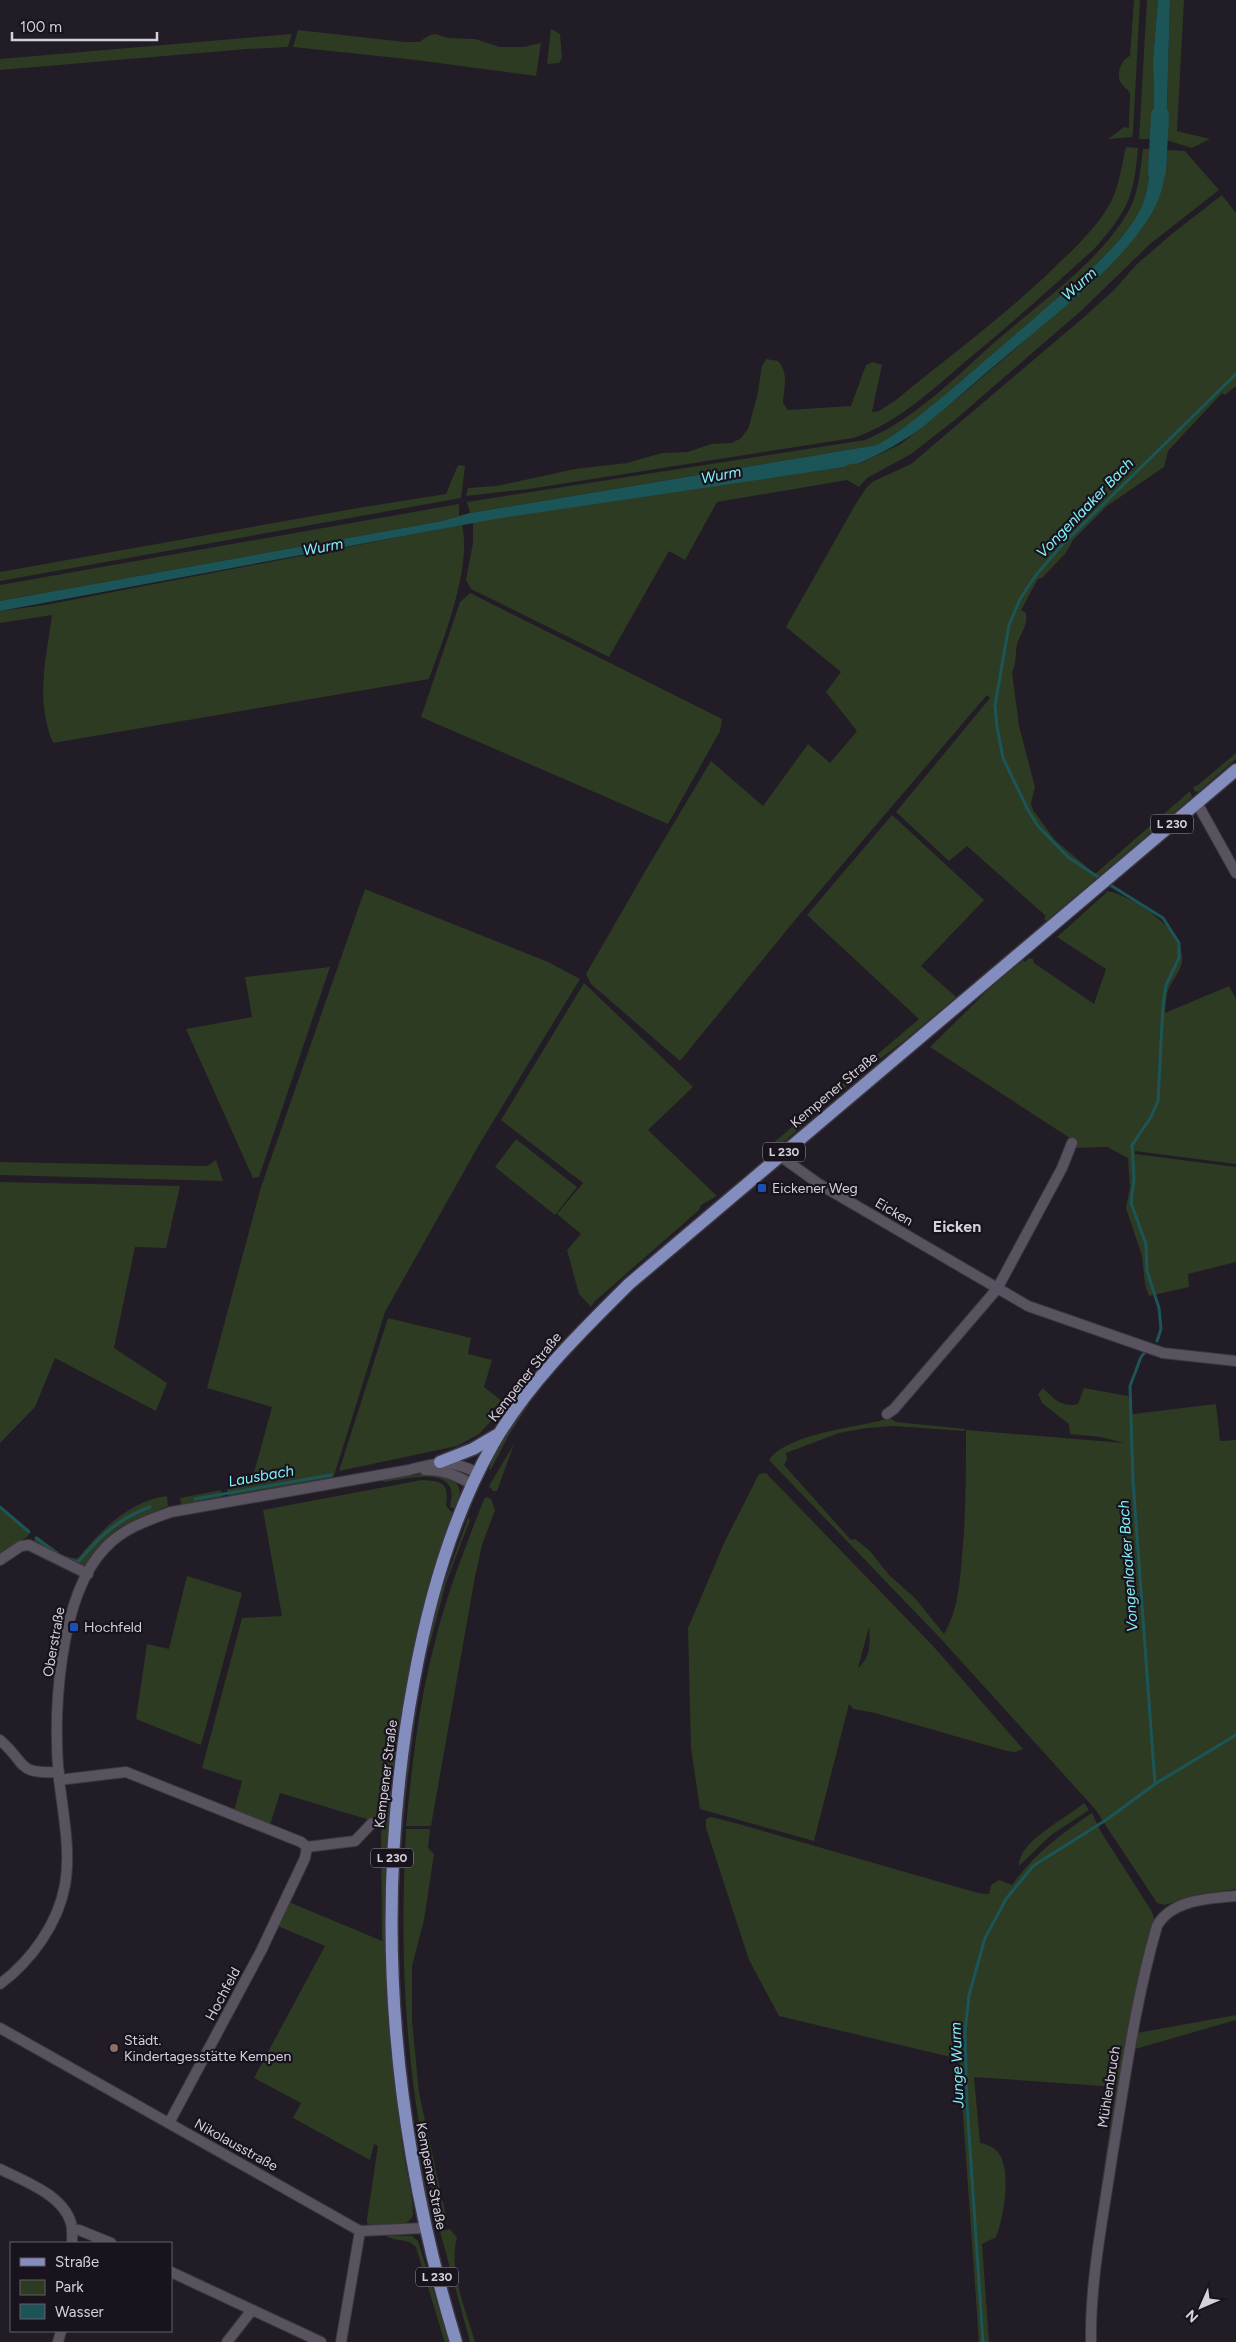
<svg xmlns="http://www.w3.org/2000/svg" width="1236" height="2342" viewBox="0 0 1236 2342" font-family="Figtree,sans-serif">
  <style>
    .green { fill: #2d3b22; fill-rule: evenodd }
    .water { fill: #1c5558 }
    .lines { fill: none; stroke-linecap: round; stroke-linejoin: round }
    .stream { stroke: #1c5558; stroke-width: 3 }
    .river { stroke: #1c5558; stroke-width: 18 }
    .minor-casing { stroke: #3b373f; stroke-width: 12 }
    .major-casing { stroke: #3b373f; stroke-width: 15 }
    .minor { stroke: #59535f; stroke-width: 10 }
    .major { stroke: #848ebe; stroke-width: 12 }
    .transit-dot { fill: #1a4fb4; stroke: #18131d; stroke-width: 2 }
    .education-dot { fill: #8d6e63; stroke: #18131d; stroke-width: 2 }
    .labels { text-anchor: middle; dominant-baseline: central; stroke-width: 4.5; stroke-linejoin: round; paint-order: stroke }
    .shield { fill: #18131d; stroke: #9c98a1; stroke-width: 1 }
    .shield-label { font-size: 12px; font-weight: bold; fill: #d5d1d9 }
    .street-label { font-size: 14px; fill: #d5d1d9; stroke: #18131d }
    .poi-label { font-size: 14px; fill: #d5d1d9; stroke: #18131d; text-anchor: start }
    .water-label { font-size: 15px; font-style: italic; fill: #82f2f7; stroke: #18131d }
    .quarter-label { font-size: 16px; font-weight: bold; fill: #d5d1d9; stroke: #18131d }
  </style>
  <rect width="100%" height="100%" fill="#211c26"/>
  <g class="green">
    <path d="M1134 0H1140L1133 132 1132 137 1108 139 1124 127 1129 128 1130 93C1128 89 1124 88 1122 84 1115 76 1121 59 1130 56Z"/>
    <polygon points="1147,0 1158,0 1153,59 1154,107 1150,139 1139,139"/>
    <polygon points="1170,0 1184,0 1177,131 1210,139 1192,148 1166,140"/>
    <polygon points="551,29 560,34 562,58 559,63 547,64"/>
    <polygon points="298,30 405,42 419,42 430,35 436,34 447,38 475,39 500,47 523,47 541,43 536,76 416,60 293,47"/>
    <polygon points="292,34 288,47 247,49 0,70 0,59"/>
    <path d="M1126 147 1138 148C1134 196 1128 211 1095 248 1055 285 1014 321 972 356 935 387 899 423 853 438L529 489 466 496 468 488 496 486 575 469 627 463 662 453 688 452 711 444 731 443 740 439 748 429 757 397 762 366 766 359 778 361C789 373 784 387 783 403L788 410 851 406 866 365 873 362 882 365 872 412 879 411 896 400C952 354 1011 311 1062 260 1080 243 1099 224 1111 202 1119 186 1122 164 1126 147Z"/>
    <path d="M1143 149H1151C1150 169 1149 194 1139 212 1115 254 1074 282 1039 314 1010 339 982 363 953 388 929 409 905 429 877 445L470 513 467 502 865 440C918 418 960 372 1003 335 1046 298 1097 263 1127 214 1139 194 1140 171 1143 149Z"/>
    <polygon points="1167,150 1185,151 1219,190 1150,244 1082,310 956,419 911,454 867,478 859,487 847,480 717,502 685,560 669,551 609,657 471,589 466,580 473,543 473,523 476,519 844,467 852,462 861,463 901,444 971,387 1096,279 1139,232 1166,173"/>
    <path d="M1222 195 1236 213V386L1225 395 1222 393 1168 451 1164 467 1107 506 1073 540 1065 554 1042 578 1038 579 1021 610 1026 613C1028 625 1021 633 1017 644 1015 654 1017 663 1012 672L1019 726 1035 787 1031 803 1033 810 1055 840 1095 874 1190 791 1192 797 1046 921 1044 918 1046 916 967 846 949 861 896 812 990 698 987 695 795 920 680 1061 591 984 586 974 650 863 711 761 763 806 808 744 830 763 857 731 826 692 841 672 786 627 854 507 866 488 874 481 911 464 1084 317 1113 291 1136 265 1173 233Z"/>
    <polygon points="458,465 465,466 461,498 0,581 0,572 358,508 446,494"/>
    <polygon points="459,504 459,516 442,521 0,601 0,585"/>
    <path d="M462 525C472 567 444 638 429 679L53 743C35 699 46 660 52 615L0 623V611L45 605Z"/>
    <polygon points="470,593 722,719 720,731 668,824 421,717 460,602"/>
    <polygon points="1236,753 1236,759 1199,791 1195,792 1193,787 1198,785"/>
    <polygon points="892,815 984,900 921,966 956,997 905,1040 859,1075 785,1141 776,1145 772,1144 919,1019 807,915"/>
    <polygon points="365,889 548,962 580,979 480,1143 385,1312 333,1479 228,1496 227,1489 251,1484 272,1407 207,1388 261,1187"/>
    <path d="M1108 891C1134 897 1187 931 1182 962 1180 972 1172 981 1168 990 1166 997 1166 1006 1165 1013L1229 986 1236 999V1164L1135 1151V1154L1236 1167V1262L1188 1274 1189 1287 1149 1296 1145 1285 1142 1256 1126 1208 1130 1187 1128 1158 1107 1147 1075 1148 1076 1142 930 1047 988 990 1023 960 1025 962 1029 958 1033 959 1034 963 1094 1004 1106 969 1057 937Z"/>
    <polygon points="330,967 259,1177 253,1178 186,1029 252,1017 245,977"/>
    <polygon points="584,983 693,1087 648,1130 717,1196 701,1205 699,1210 594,1302 591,1307 579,1294 567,1250 581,1234 557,1214 583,1183 501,1120"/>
    <polygon points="516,1139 577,1187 555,1215 495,1167"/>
    <polygon points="216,1160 223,1181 0,1175 0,1162 207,1166"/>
    <polygon points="0,1182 180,1186 166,1248 135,1247 114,1348 167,1383 156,1411 55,1358 35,1407 0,1443"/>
    <polygon points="388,1318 471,1338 468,1354 492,1360 484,1387 508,1406 505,1406 479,1434 457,1446 339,1471"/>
    <path d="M540 1387 510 1433 490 1471C487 1453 529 1402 540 1387Z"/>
    <path d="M1043 1388C1054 1399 1062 1408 1078 1404L1084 1388 1128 1396 1133 1414 1216 1404 1220 1441 1236 1440V1889L1200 1894 1165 1905 1157 1903 1095 1809 941 1639 769 1460C789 1432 859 1428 890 1418L896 1422 965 1429V1431L894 1426 866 1428 839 1433 786 1453 787 1460 784 1465 851 1540 855 1539 869 1550 889 1575 915 1598 944 1634C960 1607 960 1576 963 1545 966 1507 966 1469 966 1430L1124 1443 1101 1437 1070 1434 1069 1424 1042 1403 1038 1394Z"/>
    <polygon points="514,1444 497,1491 493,1491 489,1486"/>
    <path d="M427 1473C450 1478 469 1480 455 1509L450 1507C451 1500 453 1493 450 1487 442 1469 400 1480 384 1482L381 1480Z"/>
    <path d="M766 1473 934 1647 1023 1749 1015 1752 1007 1751 875 1713 853 1709 849 1704 814 1841 700 1809 691 1748 688 1628 725 1541 759 1474ZM869 1627C870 1643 871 1657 858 1668Z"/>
    <path d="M422 1480C444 1481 449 1484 446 1506L453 1513C422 1587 408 1669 398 1748 387 1838 382 1930 389 2020 392 2064 397 2108 403 2151 406 2172 413 2194 413 2215 408 2229 378 2230 367 2223V2219L378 2146 374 2144 370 2160 293 2118 301 2103 254 2078 325 1946 278 1926 289 1902 382 1941 381 1833 383 1824 280 1793 270 1825 234 1811 242 1781 202 1768 242 1618 282 1616 263 1510Z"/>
    <polygon points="221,1490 222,1497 181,1505 180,1498"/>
    <path d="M167 1496 168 1506 119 1528 108 1538 86 1566 82 1567 50 1553 34 1541 37 1536C48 1544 63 1560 78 1558 101 1530 129 1501 167 1496Z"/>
    <path d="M487 1497 491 1499 495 1510 482 1545 475 1577 431 1826H406C412 1767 418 1708 433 1650 445 1598 465 1548 484 1499Z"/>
    <polygon points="0,1506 30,1530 28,1536 0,1554"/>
    <polygon points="468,1518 470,1520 446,1583 429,1647 427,1645 435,1609"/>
    <polygon points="187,1576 242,1593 201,1745 136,1719 147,1644 169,1649"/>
    <path d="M423 1655H425C404 1783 390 1913 403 2043 409 2103 420 2161 432 2219L430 2218 414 2147 400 2049 396 1894 408 1743Z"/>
    <path d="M1084 1803 1089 1810 1051 1835 1019 1866C1018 1841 1066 1819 1084 1803Z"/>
    <path d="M1092 1813 1101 1832 1151 1910 1155 1920 1135 1995 1119 2087 1088 2342H1085V2335L1096 2222 1116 2087 974 2077 980 2143C987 2144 996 2148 1000 2155 1011 2174 1004 2217 996 2237L982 2244 989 2342H979L959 2059 779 2016 749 1960 706 1828V1819L711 1817 739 1824 978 1893 989 1894 991 1885 999 1880 1012 1885C1035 1853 1061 1834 1092 1813Z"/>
    <path d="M406 1829H430L428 1848 434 1854 424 1920 412 1966V2020L419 2093 447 2221H438C428 2169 416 2117 411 2064 402 1986 402 1907 406 1829Z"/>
    <polygon points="1236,2015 1236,2020 1135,2049 1137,2033"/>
    <path d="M450 2229 457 2238C448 2272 466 2309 475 2342H470L440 2231Z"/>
    <path d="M385 2235 412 2236 418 2241 449 2342H445L443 2337 416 2247C407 2237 395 2243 385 2235Z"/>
  </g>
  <g class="water">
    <polygon points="1158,0 1170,0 1166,140 1150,139 1154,107 1153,59"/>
    <path d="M1151 149 1167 150C1166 173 1163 196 1150 216 1120 264 1071 301 1029 337 993 366 959 397 924 426 904 441 884 452 862 462 856 465 852 462 844 467L501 518 0 611V601L442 521 470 513 877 445C905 429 929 408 953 388 982 363 1010 339 1039 314 1074 282 1115 254 1139 212 1149 194 1150 169 1151 149Z"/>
  </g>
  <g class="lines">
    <g class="stream">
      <polyline points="1101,879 1068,857 1038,826 1028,810 1003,758 997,727 995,705 1009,625 1020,599 1036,575 1063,544 1236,374"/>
      <polyline points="1107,883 1163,918 1179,943 1179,958 1166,985 1163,1005 1158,1101 1151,1117 1132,1145 1134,1179 1131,1203 1146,1244 1147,1271 1159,1308 1161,1329 1157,1341"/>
      <polyline points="1147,1350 1141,1357 1130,1386 1133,1481 1155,1784"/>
      <polyline points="195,1499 331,1475"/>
      <polyline points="0,1507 29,1532"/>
      <polyline points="36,1538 57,1553"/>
      <path d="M67 1558 76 1562 79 1561C101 1535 118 1519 150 1507"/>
      <polyline points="983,2342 967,2104 965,2032 969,1995 985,1938 1006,1899 1033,1866 1106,1820 1155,1784 1236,1735"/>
    </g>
    <polyline class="river" points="1157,172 1160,115"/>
    <defs>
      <g id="minor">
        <polyline points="1197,803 1236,873"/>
        <polyline points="780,1156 819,1184 1028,1306 1163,1353 1236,1361"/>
        <polyline points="887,1414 894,1409 997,1289 1062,1168 1072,1143"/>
        <path d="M425 1470C444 1469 456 1476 472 1484"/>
        <polyline points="0,1560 21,1546 29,1545 88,1574"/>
        <path d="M0 1740C28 1764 15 1774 59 1772"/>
        <polyline points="59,1780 126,1772 301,1842 307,1847 305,1858 261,1951 169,2123"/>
        <polyline points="307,1847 355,1841 372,1823"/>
        <path d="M0 1984C31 1961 58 1924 65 1885 71 1851 63 1813 59 1779 53 1715 58 1597 105 1548 124 1528 146 1521 171 1512L409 1470C438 1462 450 1459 478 1473"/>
        <polyline points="0,2028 360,2231"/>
        <path d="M0 2169C24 2181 63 2195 71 2223 73 2230 72 2237 72 2243"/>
        <polyline points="72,2230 79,2230 111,2243"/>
        <polyline points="360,2231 425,2228"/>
        <polyline points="171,2272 321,2342"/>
        <polyline points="58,2342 61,2331"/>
        <polyline points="227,2342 252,2310"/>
        <polyline points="341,2342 360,2231"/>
        <path d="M1091 2342C1090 2281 1103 2218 1112 2157 1125 2079 1135 2002 1157 1926 1171 1900 1209 1898 1236 1896"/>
      </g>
      <g id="major">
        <polyline points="440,1462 473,1449 497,1435"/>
        <path d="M456 2342C390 2124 372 1904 414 1680 429 1598 452 1516 493 1444 528 1383 580 1333 629 1284L1236 770"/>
      </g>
    </defs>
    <use href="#minor" class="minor-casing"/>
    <use href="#major" class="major-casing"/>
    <use href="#minor" class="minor"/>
    <use href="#major" class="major"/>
  </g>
  <g class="transit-dot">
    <rect x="757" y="1183" width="10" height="10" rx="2.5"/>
    <rect x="69" y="1622" width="10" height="10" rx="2.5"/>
  </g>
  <circle class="education-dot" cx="114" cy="2048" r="5"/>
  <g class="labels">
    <g class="shield">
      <rect x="1151" y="814.5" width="42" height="19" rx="4"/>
      <rect x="763" y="1142.5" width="42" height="19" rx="4"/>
      <rect x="371" y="1848.5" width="42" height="19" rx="4"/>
      <rect x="416" y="2267.5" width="42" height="19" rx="4"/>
    </g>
    <g class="shield-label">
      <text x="1172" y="824">L 230</text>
      <text x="784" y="1152">L 230</text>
      <text x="392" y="1858">L 230</text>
      <text x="437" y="2277">L 230</text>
    </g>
    <g class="street-label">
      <text transform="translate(834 1090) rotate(-40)">Kempener Straße</text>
      <text transform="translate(894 1212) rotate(30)">Eicken</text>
      <text transform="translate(525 1377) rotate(-52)">Kempener Straße</text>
      <text transform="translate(54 1642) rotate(-80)">Oberstraße</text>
      <text transform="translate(386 1774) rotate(-83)">Kempener Straße</text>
      <text transform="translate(223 1994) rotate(-62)">Hochfeld</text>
      <text transform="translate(1109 2087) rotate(-81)">Mühlenbruch</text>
      <text transform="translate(236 2145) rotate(29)">Nikolausstraße</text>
      <text transform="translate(431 2176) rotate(79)">Kempener Straße</text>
    </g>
    <g class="poi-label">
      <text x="772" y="1188">Eickener Weg</text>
      <text x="84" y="1627">Hochfeld</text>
      <text x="124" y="2040">Städt.<tspan x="124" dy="16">Kindertagesstätte Kempen</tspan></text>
    </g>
    <g class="water-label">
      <text transform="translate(1079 284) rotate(-42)">Wurm</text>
      <text transform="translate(721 475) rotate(-10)">Wurm</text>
      <text transform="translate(1085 508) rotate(-46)">Vongenlaaker Bach</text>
      <text transform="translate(323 547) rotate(-10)">Wurm</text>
      <text transform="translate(261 1476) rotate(-10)">Lausbach</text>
      <text transform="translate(1128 1566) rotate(-94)">Vongenlaaker Bach</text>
      <text transform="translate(957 2065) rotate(-92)">Junge Wurm</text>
    </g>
    <g class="quarter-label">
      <text x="957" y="1226">Eicken</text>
    </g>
  </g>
  <rect x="10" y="2242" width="162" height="90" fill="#18131d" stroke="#645f68"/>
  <rect x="20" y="2258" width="25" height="8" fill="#848ebe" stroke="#645f68"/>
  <text x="55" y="2267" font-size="15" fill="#d5d1d9">Straße</text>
  <rect x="20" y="2280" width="25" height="15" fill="#2d3b22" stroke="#645f68"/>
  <text x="55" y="2292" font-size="15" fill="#d5d1d9">Park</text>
  <rect x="20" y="2304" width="25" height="15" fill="#1c5558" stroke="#645f68"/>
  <text x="55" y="2317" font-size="15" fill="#d5d1d9">Wasser</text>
  <g transform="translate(1201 2307) rotate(225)" stroke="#18131d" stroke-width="4" paint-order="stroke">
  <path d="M0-4L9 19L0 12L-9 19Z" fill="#d5d1d9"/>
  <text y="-8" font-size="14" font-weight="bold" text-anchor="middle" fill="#d5d1d9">N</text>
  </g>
  <path d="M12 32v8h145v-8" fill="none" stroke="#d5d1d9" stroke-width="2.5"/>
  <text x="20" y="32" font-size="15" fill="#d5d1d9" stroke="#18131d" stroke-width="4" paint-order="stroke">100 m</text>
</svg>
